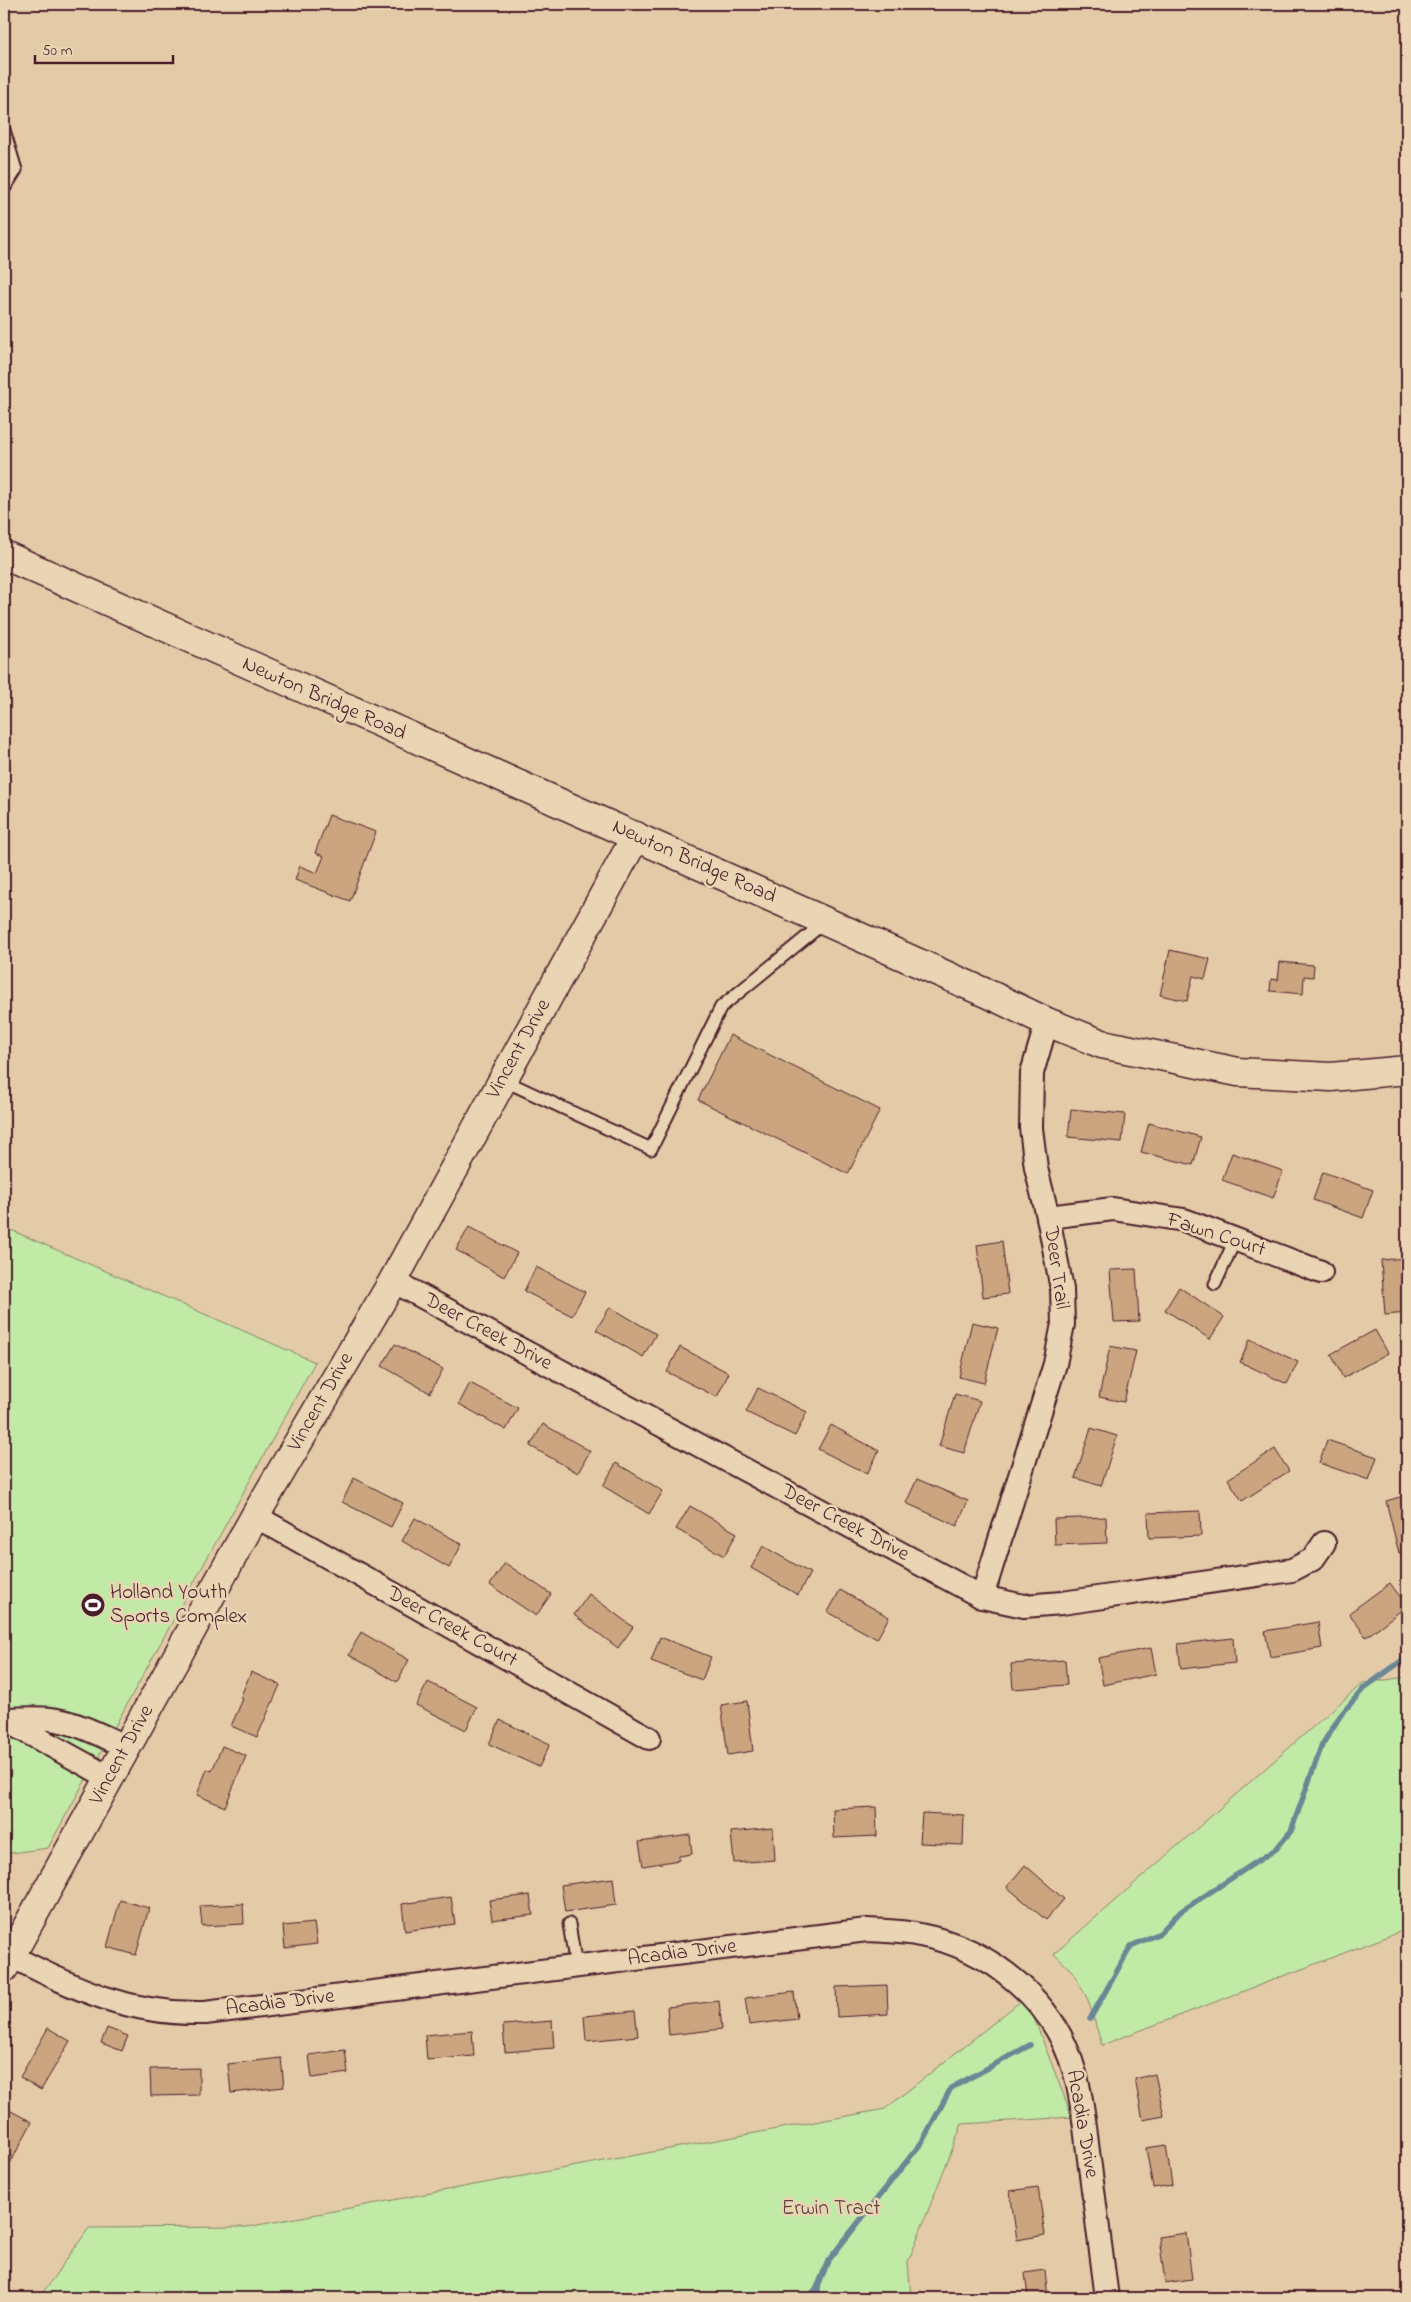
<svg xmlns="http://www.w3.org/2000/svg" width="1411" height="2302" viewBox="0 0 1411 2302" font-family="'Indie Flower',sans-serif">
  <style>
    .green { fill: #c1eaa6; stroke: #868468 }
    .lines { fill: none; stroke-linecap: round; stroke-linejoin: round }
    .stream { stroke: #698795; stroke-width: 5.5 }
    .building { fill: #caa580; stroke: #4a1f2b }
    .service-casing { stroke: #4a1f2b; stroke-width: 15 }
    .minor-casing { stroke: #4a1f2b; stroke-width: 26 }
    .tertiary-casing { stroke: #4a1f2b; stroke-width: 31 }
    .secondary-casing { stroke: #4a1f2b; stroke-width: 31 }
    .service { stroke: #e9d5b3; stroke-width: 11 }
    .minor { stroke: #e9d5b3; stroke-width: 22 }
    .tertiary { stroke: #e9d5b3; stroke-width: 28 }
    .secondary { stroke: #e9d5b3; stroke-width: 28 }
    .labels { text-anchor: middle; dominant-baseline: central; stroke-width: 5; stroke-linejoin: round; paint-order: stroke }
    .street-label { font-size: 21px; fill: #4a1f2b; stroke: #e9d5b3 }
    .poi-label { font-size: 21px; fill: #4a1f2b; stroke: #e9d5b3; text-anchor: start }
    .park-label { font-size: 21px; fill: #5c3d3d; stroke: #e9d5b3 }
  </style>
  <rect width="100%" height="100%" fill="#e4cba7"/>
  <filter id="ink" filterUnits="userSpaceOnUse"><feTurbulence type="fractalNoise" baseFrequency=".02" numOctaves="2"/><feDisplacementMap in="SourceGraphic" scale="10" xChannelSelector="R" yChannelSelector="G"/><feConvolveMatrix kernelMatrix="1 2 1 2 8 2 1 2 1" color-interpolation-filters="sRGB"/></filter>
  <g filter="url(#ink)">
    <g class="green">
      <polygon points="4,1227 315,1362 48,1848 4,1854"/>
      <polygon points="1407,1677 1407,1929 1102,2045 1088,2000 1073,1972 1054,1954 1363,1683"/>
      <polygon points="1026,1997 1072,2117 962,2124 908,2262 911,2298 39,2298 89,2228 247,2227 885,2109"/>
    </g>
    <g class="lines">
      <g class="stream">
        <polyline points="1090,2019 1131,1946 1160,1933 1180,1912 1276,1849 1291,1831 1322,1745 1340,1716 1364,1688 1407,1657"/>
        <polyline points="818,2286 818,2298"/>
        <polyline points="809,2298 818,2286 828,2261 922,2142 951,2088 1030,2045"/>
      </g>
    </g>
    <g class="building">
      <polygon points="329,815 376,832 350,901 295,880 300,866 317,873 324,856 315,853"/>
      <polygon points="1170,950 1210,959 1205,979 1193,976 1187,1001 1160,995"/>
      <polygon points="1280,962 1314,965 1313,977 1304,976 1303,994 1270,991 1271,979 1278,980"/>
      <polygon points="730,1035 880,1110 848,1174 698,1100"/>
      <polygon points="1071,1109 1125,1114 1122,1142 1068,1137"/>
      <polygon points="1149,1123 1201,1137 1193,1165 1141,1152"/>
      <polygon points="1232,1153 1283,1171 1273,1198 1222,1180"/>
      <polygon points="1323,1172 1373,1190 1363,1218 1313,1200"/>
      <polygon points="469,1227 517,1253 504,1277 456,1250"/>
      <polygon points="1002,1241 1008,1294 983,1297 977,1245"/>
      <polygon points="1407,1258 1407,1313 1385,1315 1381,1260"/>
      <polygon points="536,1267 585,1292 572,1316 524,1291"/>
      <polygon points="1136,1269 1139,1321 1114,1322 1110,1270"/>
      <polygon points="1179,1287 1224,1317 1210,1339 1165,1310"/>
      <polygon points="610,1307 656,1334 643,1357 596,1330"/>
      <polygon points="972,1322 998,1328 984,1383 959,1377"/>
      <polygon points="1375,1330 1388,1353 1343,1378 1331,1354"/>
      <polygon points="1250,1339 1298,1362 1287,1384 1240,1362"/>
      <polygon points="395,1344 443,1369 430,1393 382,1366"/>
      <polygon points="1110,1346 1136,1351 1124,1402 1099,1397"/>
      <polygon points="680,1347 729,1373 717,1397 667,1372"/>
      <polygon points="470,1383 518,1408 506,1430 459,1404"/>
      <polygon points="758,1388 807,1412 795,1436 746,1412"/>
      <polygon points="955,1394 980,1401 964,1453 939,1446"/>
      <polygon points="543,1424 590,1451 578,1473 530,1446"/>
      <polygon points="831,1425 879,1451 867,1474 818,1449"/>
      <polygon points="1091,1428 1117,1436 1101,1486 1075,1478"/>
      <polygon points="1327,1440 1377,1457 1369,1480 1319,1463"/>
      <polygon points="1275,1449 1289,1471 1242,1501 1228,1479"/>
      <polygon points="616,1463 663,1491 649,1514 603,1486"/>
      <polygon points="354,1478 403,1503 391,1527 342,1502"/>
      <polygon points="917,1479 968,1501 957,1526 906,1503"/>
      <polygon points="1407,1495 1407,1550 1399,1553 1386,1501"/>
      <polygon points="690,1506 737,1533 724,1556 676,1529"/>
      <polygon points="1200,1511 1201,1536 1149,1538 1148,1513"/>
      <polygon points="1106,1517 1107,1543 1055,1545 1054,1519"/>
      <polygon points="415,1518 462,1544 449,1568 402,1541"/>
      <polygon points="763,1546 810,1573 798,1595 751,1568"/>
      <polygon points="505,1563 551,1594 536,1616 490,1585"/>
      <polygon points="1390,1583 1407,1606 1366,1637 1349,1613"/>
      <polygon points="840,1590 889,1617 877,1639 828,1612"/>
      <polygon points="589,1594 633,1627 618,1648 574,1615"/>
      <polygon points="1318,1622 1322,1648 1270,1657 1265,1631"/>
      <polygon points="361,1632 409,1660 397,1682 349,1655"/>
      <polygon points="660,1637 711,1657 702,1680 651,1661"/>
      <polygon points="1233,1638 1235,1663 1181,1669 1178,1644"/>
      <polygon points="1151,1648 1156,1674 1103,1685 1098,1658"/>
      <polygon points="1065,1660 1067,1685 1013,1689 1011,1664"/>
      <polygon points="251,1672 280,1685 257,1737 231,1726 243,1699 240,1698"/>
      <polygon points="428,1682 477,1707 466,1730 416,1705"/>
      <polygon points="747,1701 753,1751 728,1755 721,1705"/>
      <polygon points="500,1720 550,1744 539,1767 489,1744"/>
      <polygon points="222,1746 246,1756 225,1807 197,1795 207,1769 212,1771"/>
      <polygon points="876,1807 877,1836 834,1838 833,1809"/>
      <polygon points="922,1813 964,1815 963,1845 920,1843"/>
      <polygon points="773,1828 775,1860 734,1863 731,1832"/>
      <polygon points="690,1835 692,1854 679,1856 679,1860 643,1866 639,1842"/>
      <polygon points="1025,1865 1064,1899 1046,1920 1007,1887"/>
      <polygon points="613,1878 616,1905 565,1912 561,1885"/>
      <polygon points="530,1895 533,1915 492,1920 489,1900"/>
      <polygon points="451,1897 455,1924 405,1931 402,1904"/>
      <polygon points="120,1900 149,1908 136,1955 107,1947"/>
      <polygon points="243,1904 244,1924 202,1926 200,1906"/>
      <polygon points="314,1923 317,1944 285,1948 283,1926"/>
      <polygon points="887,1985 888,2014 837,2017 836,1987"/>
      <polygon points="794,1992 797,2019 749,2025 745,1998"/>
      <polygon points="719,2001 722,2029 669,2035 667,2007"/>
      <polygon points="635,2011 638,2036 586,2041 584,2016"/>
      <polygon points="552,2021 554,2048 505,2052 503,2025"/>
      <polygon points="48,2028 70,2041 41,2090 20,2077"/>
      <polygon points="107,2028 128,2036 122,2051 101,2043"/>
      <polygon points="472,2031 474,2056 427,2060 425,2035"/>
      <polygon points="345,2050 348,2073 312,2078 309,2055"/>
      <polygon points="281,2058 284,2087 231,2093 228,2064"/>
      <polygon points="199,2068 199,2095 151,2096 150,2069"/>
      <polygon points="1155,2074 1164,2116 1143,2120 1135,2079"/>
      <polygon points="9,2110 32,2122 7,2169 4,2168 4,2120"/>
      <polygon points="1166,2145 1172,2185 1153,2188 1146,2148"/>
      <polygon points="1038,2187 1045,2235 1017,2240 1010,2191"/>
      <polygon points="1186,2233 1192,2279 1165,2283 1159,2237"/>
      <polygon points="1045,2270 1048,2298 1028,2298 1025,2273"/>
    </g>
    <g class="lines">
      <defs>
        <g id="service">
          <polyline points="4,130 16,170 4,189"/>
          <polyline points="503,1080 651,1149 721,1007 826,921"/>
          <polyline points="1215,1284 1235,1240"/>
          <polyline points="569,1924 576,1966"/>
        </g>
        <g id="minor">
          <polyline points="1048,1217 1113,1209 1184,1220 1321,1272"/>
          <polyline points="393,1281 982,1597 1024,1606 1062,1603 1292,1570 1313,1559 1324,1543"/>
          <polyline points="255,1516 649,1738"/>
          <polyline points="982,1597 1055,1364 1063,1324 1062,1289 1048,1217 1036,1168 1031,1128 1032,1073 1047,1022"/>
          <path d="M4 1719C19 1719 35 1717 50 1719 77 1722 102 1736 127 1747"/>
          <polyline points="4,1722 16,1726 110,1778"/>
          <path d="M11 1956C76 1989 129 2015 205 2013L867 1930C884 1931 902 1931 920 1935 990 1948 1054 2000 1074 2070 1083 2099 1085 2130 1089 2159 1095 2206 1101 2252 1107 2298"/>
        </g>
        <polyline id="tertiary" points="4,1968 255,1516 393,1281 636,836"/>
        <path id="secondary" d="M4 555C334 704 667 849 997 998L1047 1022 1102 1044 1238 1072 1331 1077 1407 1070"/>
      </defs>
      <use href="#service" class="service-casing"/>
      <use href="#minor" class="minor-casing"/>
      <use href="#tertiary" class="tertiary-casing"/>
      <use href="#secondary" class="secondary-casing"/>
      <use href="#service" class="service"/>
      <use href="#minor" class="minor"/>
      <use href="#tertiary" class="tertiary"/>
      <use href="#secondary" class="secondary"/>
    </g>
  </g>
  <defs>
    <symbol id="stadium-disc" viewBox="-11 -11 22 22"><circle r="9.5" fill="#4a1f2b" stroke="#e9d5b3"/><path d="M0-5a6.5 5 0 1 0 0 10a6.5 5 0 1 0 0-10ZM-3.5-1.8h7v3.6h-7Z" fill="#fff"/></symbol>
  </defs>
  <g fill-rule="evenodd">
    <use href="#stadium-disc" x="79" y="1591" width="28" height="28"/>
  </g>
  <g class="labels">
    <g class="street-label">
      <text transform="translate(324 699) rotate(24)">Newton Bridge Road</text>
      <text transform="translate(694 862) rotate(24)">Newton Bridge Road</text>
      <text transform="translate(519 1049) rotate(-61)">Vincent Drive</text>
      <text transform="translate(1216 1235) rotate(18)">Fawn Court</text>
      <text transform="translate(1056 1268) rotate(82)">Deer Trail</text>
      <text transform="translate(488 1332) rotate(28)">Deer Creek Drive</text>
      <text transform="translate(321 1402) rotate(-60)">Vincent Drive</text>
      <text transform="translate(845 1523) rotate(28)">Deer Creek Drive</text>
      <text transform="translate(452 1627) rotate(29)">Deer Creek Court</text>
      <text transform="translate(122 1755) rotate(-61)">Vincent Drive</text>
      <text transform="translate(682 1953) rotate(-7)">Acadia Drive</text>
      <text transform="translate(280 2003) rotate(-7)">Acadia Drive</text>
      <text transform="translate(1082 2124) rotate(80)">Acadia Drive</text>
    </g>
    <g class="poi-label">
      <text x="110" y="1593">Holland Youth<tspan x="110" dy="24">Sports Complex</tspan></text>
    </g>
    <g class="park-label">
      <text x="831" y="2209">Erwin Tract</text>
    </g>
  </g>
  <rect width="1411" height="2302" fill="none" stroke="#e9d5b3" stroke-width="20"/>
  <rect x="10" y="10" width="1391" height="2282" fill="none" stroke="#4a1f2b" stroke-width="2" filter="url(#ink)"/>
  <path d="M35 55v8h138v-8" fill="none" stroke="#4a1f2b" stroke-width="2.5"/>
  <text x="42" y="55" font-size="15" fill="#4a1f2b" stroke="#e9d5b3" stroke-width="4" paint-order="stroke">50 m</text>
</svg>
